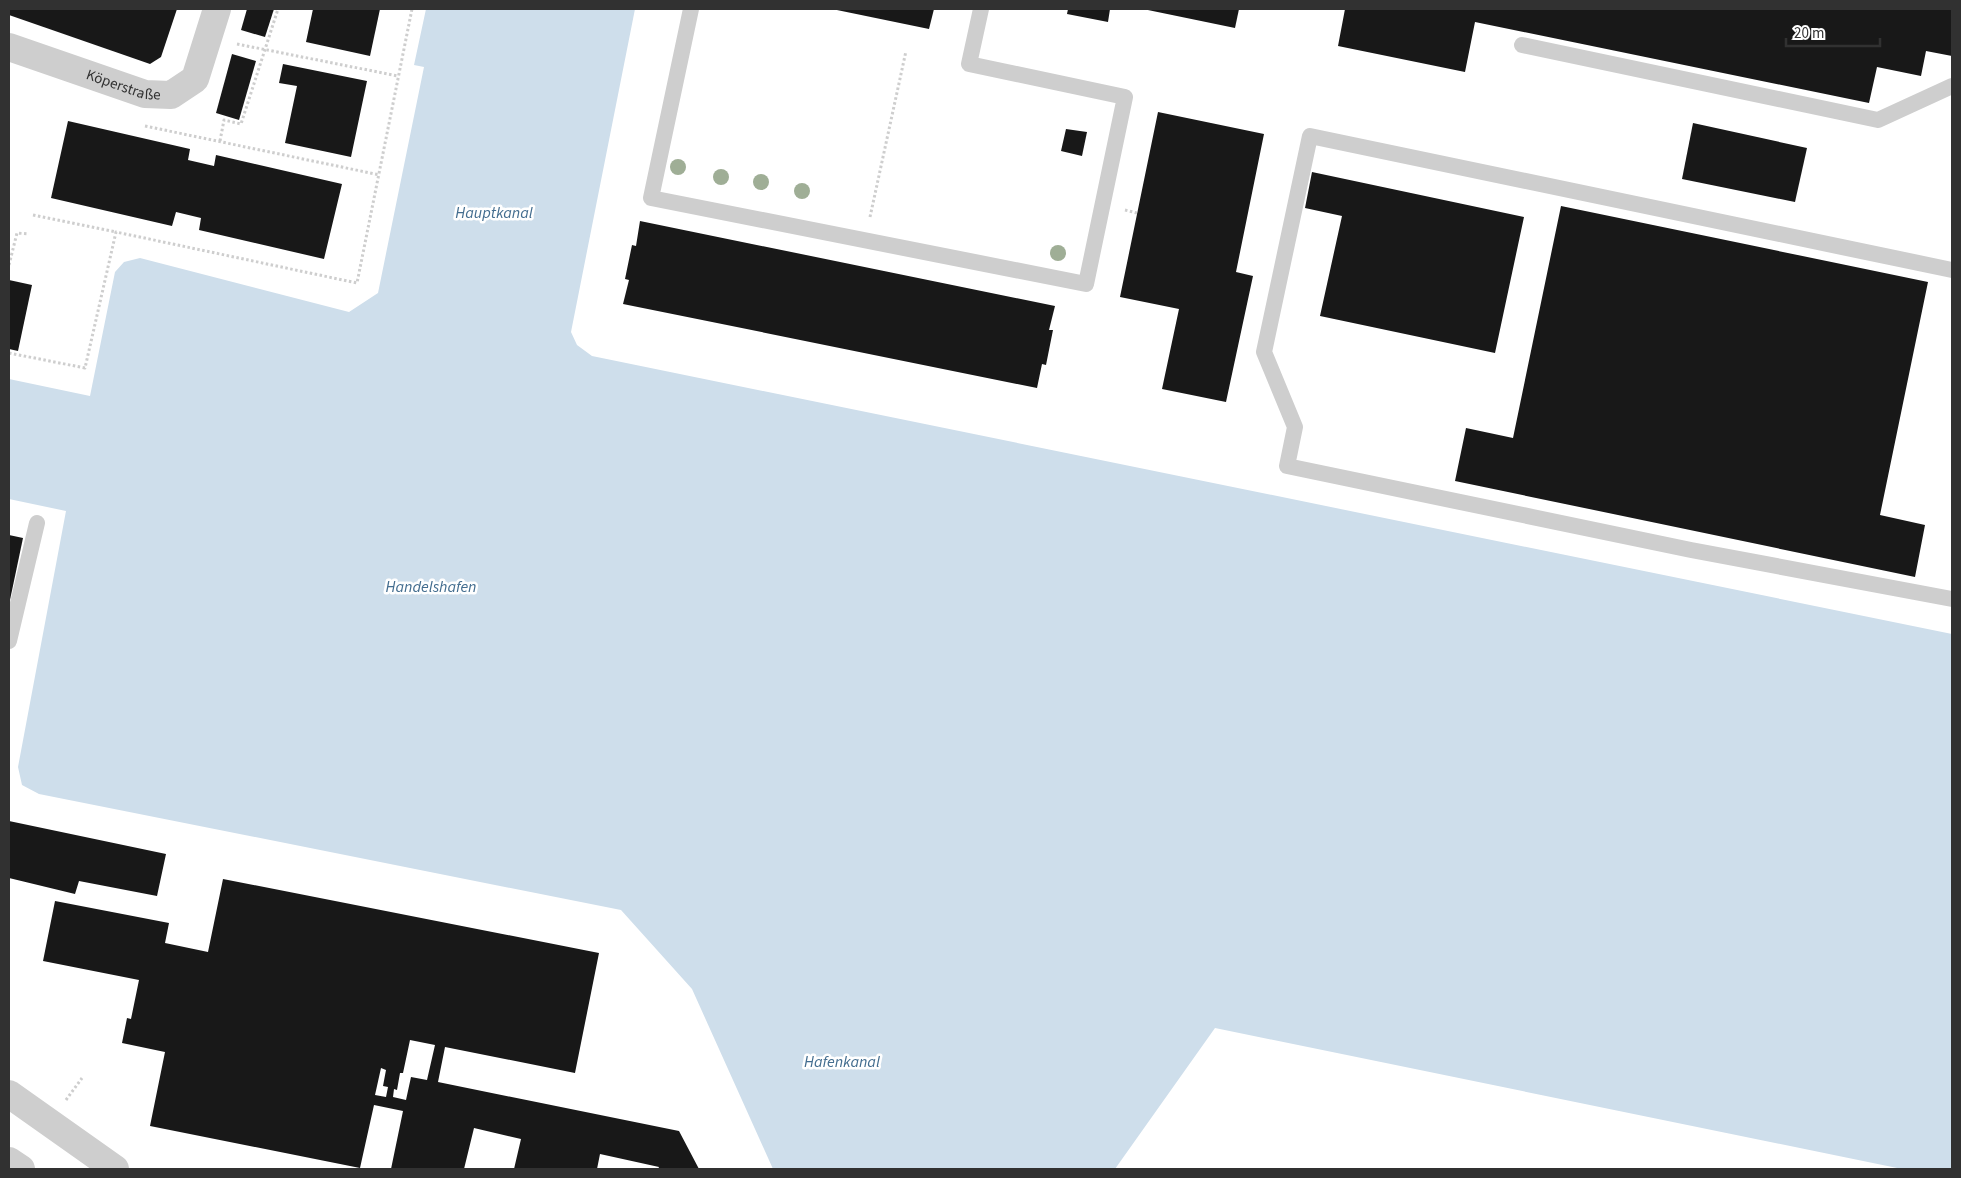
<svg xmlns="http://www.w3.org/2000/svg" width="1961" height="1178" viewBox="0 0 1961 1178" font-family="'Source Sans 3',sans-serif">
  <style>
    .water { fill: #cedeeb }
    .building { fill: #181818; fill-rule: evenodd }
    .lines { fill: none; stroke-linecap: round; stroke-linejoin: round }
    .path { stroke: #cecece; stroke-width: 3; stroke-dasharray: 2.5 2.5; stroke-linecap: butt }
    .service { stroke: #cecece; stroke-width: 16 }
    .minor { stroke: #cecece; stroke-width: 28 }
    .tertiary { stroke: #cecece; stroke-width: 28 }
    .tree { fill: #9fae96 }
    .labels { text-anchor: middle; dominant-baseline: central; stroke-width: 5; stroke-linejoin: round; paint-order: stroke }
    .street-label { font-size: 15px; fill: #313131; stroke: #fff }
    .water-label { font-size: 16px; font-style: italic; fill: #436d8f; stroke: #fff }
  </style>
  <rect width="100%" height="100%" fill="#fff"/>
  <polygon class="water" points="426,9 635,9 571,332 577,345 592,356 1952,634 1952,1169 1902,1169 1215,1028 1115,1169 773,1169 692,989 621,910 39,794 22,785 18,767 66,511 9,499 9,379 90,396 115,272 124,262 140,258 349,312 378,293 424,67 414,65"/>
  <g class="building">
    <polygon points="9,9 177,9 161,57 150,64 9,15"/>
    <polygon points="247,9 274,9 265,37 241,30"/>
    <polygon points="313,9 380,9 370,56 306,42"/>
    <polygon points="832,9 934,9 929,29"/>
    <polygon points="1068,9 1110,9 1108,22 1067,14"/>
    <polygon points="1143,9 1239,9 1235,28"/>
    <polygon points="1345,9 1952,9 1952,56 1926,51 1921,76 1877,67 1869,103 1475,22 1465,72 1338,46"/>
    <polygon points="232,54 256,61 239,120 216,113"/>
    <polygon points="283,64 367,81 351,157 285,143 297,86 279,83"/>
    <polygon points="1158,112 1264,134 1236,272 1253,276 1226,402 1162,389 1179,309 1120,297"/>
    <polygon points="68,121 190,149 188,160 214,166 216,155 342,184 324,259 199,230 201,218 176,212 172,226 51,198"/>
    <polygon points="1693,123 1807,148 1795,202 1682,179"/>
    <polygon points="1066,129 1087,132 1082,156 1061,151"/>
    <polygon points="1312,172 1524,217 1495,353 1320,316 1342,216 1305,208"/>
    <polygon points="1561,206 1928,282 1880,515 1925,525 1915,577 1455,481 1466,428 1513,438"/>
    <polygon points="640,221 1055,306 1049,330 1053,330 1046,365 1042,364 1037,388 623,304 629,280 625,279 632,245 636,246"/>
    <polygon points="9,280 32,285 18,351 9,349"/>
    <polygon points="9,535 23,538 10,600 9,600"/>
    <polygon points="9,821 166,854 157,896 79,881 75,894 9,878"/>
    <path d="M223 879 599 953 575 1073 445 1047 438 1082 679 1131 699 1169H658L659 1167 600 1154 597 1169H514L521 1139 474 1128 464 1169H391L403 1111 374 1105 360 1168 150 1126 165 1052 122 1043 127 1018 131 1019 139 980 43 961 55 901 169 923 165 943 208 952ZM410 1040 435 1045 427 1080 411 1077 406 1100 393 1097 394 1089 397 1090 400 1073H403ZM381 1068 386 1070 383 1086 388 1087 386 1097 375 1095Z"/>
  </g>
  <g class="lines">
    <g class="path">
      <polyline points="237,44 398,76"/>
      <polyline points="145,126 380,175"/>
      <polyline points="220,141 224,120 241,124 278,9"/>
      <polyline points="1125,210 1137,213"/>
      <polyline points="33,215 116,232"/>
      <polyline points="870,217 906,51"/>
      <polyline points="9,265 17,233 29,234"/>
      <polyline points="9,353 85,368 116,232 357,283 412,9"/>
      <polyline points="66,1100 82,1078"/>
    </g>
    <g class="service">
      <polyline points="691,9 651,198 1086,284 1125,97 969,64 981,9"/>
      <polyline points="1522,45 1878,120 1952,86"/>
      <polyline points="1952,270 1310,136 1264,352 1295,427 1287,466 1691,550 1952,599"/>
      <polyline points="9,641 37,523"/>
    </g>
    <g class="minor">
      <path id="s1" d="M9 47 145 94 171 95 195 79 217 9"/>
      <polyline points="9,1094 115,1169"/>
    </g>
    <polyline class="tertiary" points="9,1161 21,1169"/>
  </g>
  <g class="tree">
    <circle cx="678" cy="167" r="8"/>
    <circle cx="721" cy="177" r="8"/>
    <circle cx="761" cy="182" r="8"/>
    <circle cx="802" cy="191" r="8"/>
    <circle cx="1058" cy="253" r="8"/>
  </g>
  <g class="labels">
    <g class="street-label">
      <text stroke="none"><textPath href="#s1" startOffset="121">Köperstraße</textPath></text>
    </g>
    <g class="water-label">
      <text x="494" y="213">Hauptkanal</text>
      <text x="431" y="587">Handelshafen</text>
      <text x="842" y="1062">Hafenkanal</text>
    </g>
  </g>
  <rect width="1961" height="1178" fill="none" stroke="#313131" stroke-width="20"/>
  <path d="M1786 38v8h94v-8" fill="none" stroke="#313131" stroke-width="2.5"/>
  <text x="1794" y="38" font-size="15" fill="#313131" stroke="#ffffff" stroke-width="4" paint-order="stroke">20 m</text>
</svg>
